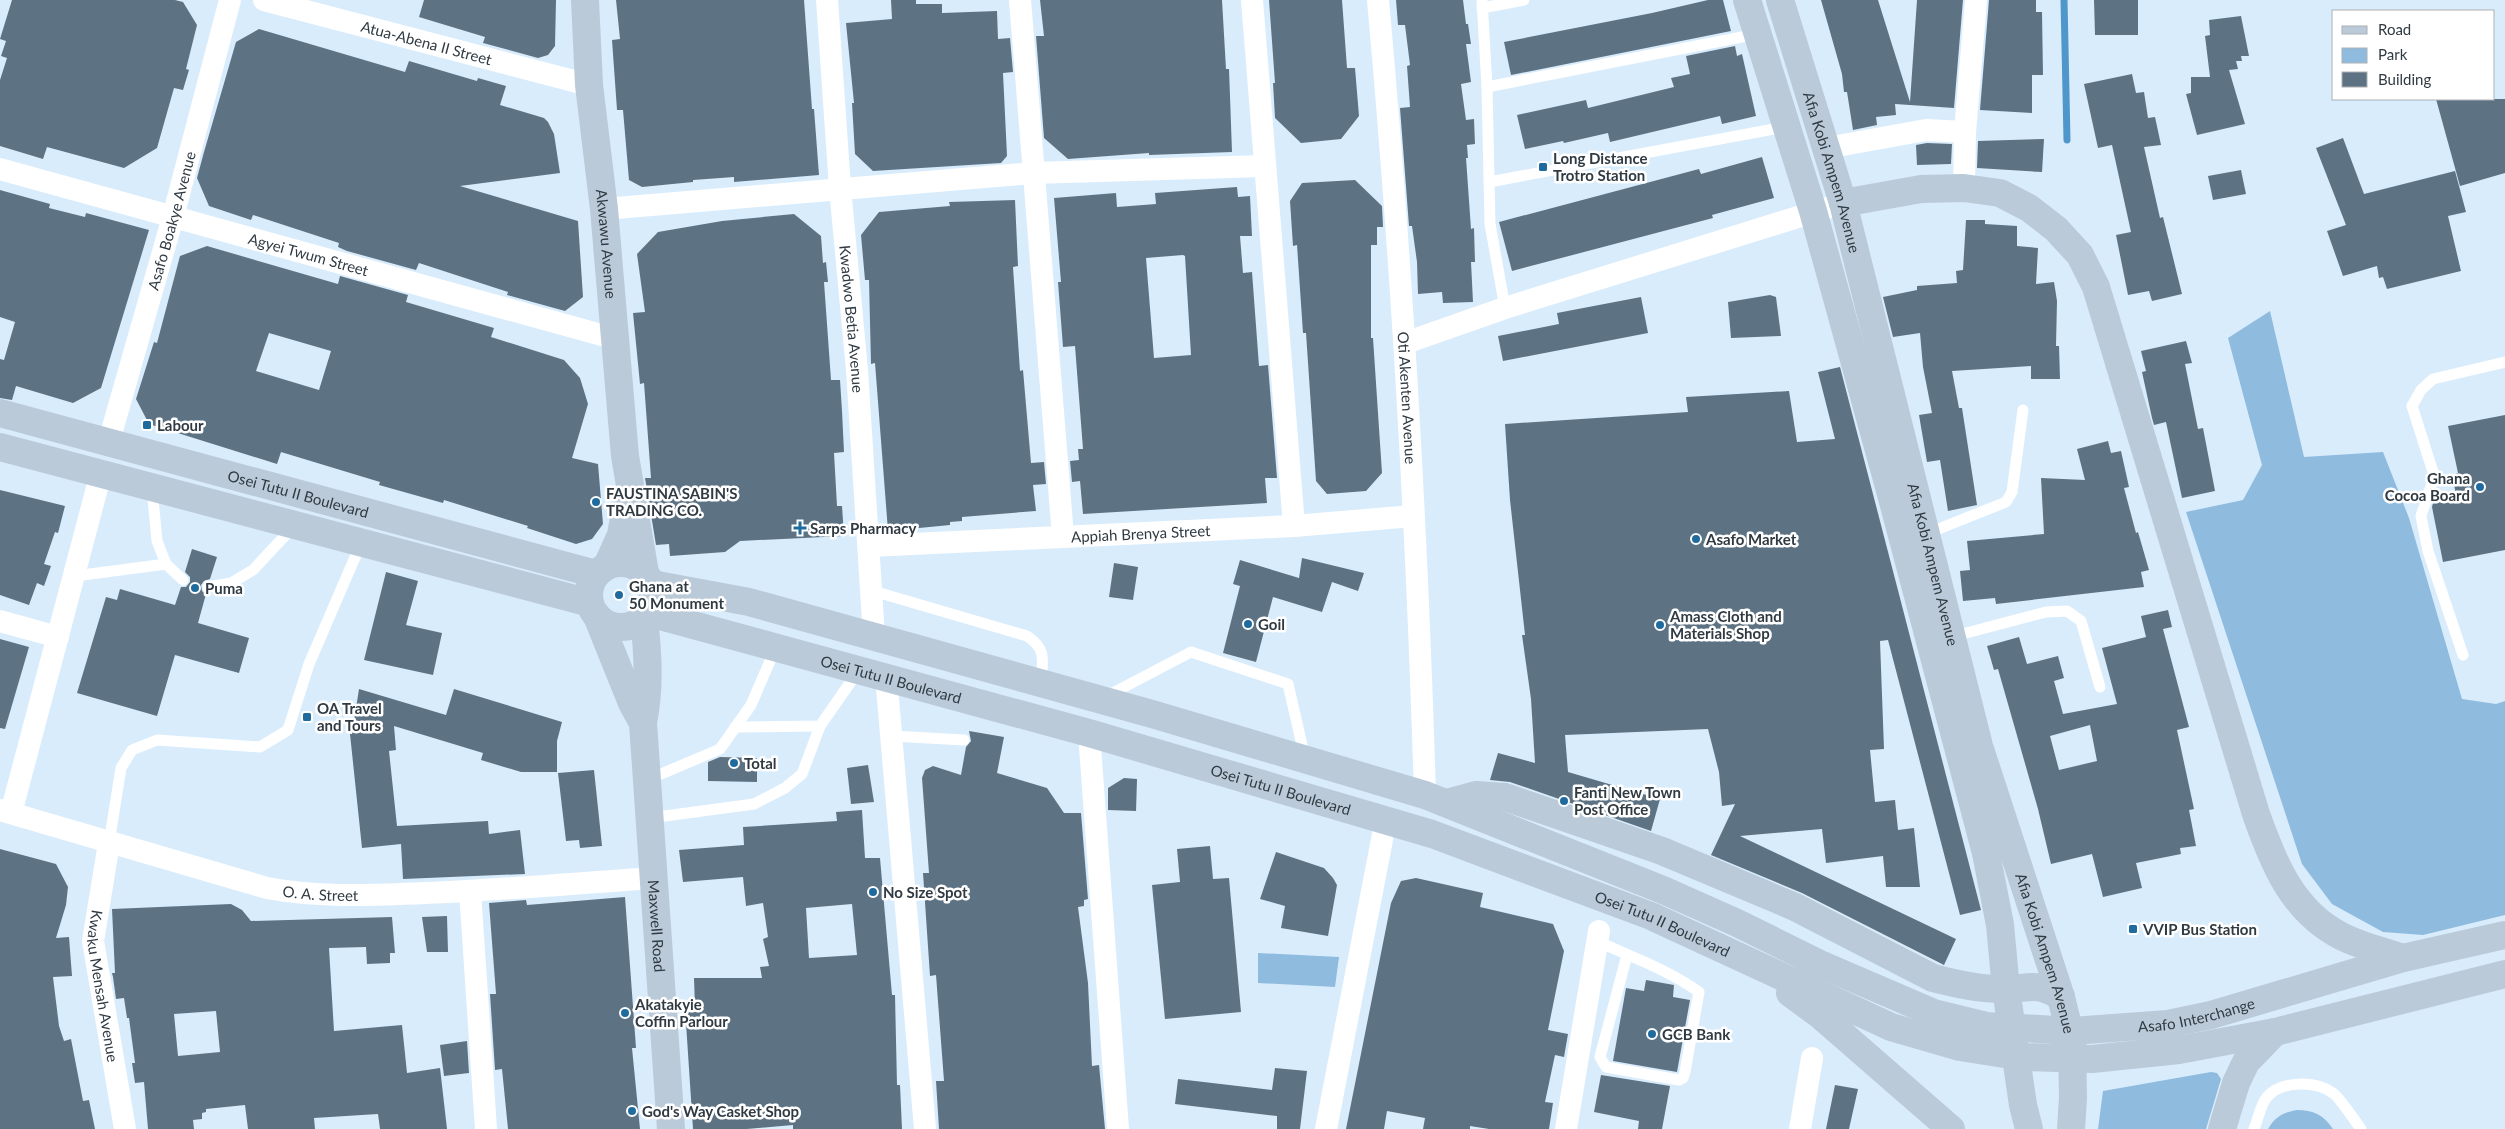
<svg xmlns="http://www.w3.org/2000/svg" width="2505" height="1129" viewBox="0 0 2505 1129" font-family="Lato,sans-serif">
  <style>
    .green { fill: #8fbbdf }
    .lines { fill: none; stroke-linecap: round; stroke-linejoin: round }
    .stream { stroke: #4f96cb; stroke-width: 7 }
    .building { fill: #5d7384; fill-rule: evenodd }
    .lane { stroke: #fff; stroke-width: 11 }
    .street { stroke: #fff; stroke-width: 22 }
    .secondary { stroke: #bacad8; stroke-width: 28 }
    .poi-dot { fill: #1f6b9e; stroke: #fff; stroke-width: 2 }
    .labels { text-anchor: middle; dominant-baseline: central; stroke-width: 5; stroke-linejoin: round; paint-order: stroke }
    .street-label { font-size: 15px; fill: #303a42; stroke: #fff }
    .poi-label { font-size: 15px; font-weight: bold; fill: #303a42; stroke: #fff; text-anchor: start }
  </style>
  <rect width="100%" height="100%" fill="#d9ecfc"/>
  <g class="green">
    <polygon points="2270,311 2304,457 2383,452 2409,518 2462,699 2496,704 2505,701 2505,915 2423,935 2383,932 2332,904 2302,864 2186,512 2243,500 2262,465 2228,338"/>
    <polygon points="1258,953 1339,957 1335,987 1258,983"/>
    <polygon points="2211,1072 2217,1073 2221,1079 2206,1129 2098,1129 2103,1091"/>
    <path d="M2297 1110C2313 1110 2324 1115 2333 1129H2268C2275 1117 2284 1112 2297 1110Z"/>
  </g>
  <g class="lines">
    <polyline class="stream" points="2064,0 2067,140"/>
  </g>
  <g class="building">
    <polygon points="12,0 175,0 183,2 197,25 186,69 189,70 183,90 174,88 157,148 124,168 47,147 43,159 0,146 0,80 7,58 1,56 6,41 0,39"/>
    <polygon points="424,0 556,0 555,46 548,55 538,58 483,43 485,37 419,17"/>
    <polygon points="616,0 804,0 812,109 814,109 819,175 734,182 734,177 693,180 693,182 642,187 629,180 623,110 617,110 612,40 620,39"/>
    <polygon points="891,0 916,0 916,4 942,4 942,13 997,11 998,39 1010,38 1013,72 1003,73 1007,156 1001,163 873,171 855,154 852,103 854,103 846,23 892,19"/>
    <polygon points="1040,0 1222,0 1226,69 1229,69 1232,152 1149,155 1149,153 1068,159 1044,138 1036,36 1044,36"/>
    <polygon points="1269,0 1342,0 1347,68 1355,68 1359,116 1341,139 1301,143 1275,118 1273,83 1275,83"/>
    <polygon points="1396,0 1463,0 1466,24 1468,24 1471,44 1466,44 1471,82 1461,84 1466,120 1474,119 1475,144 1467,145 1468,158 1466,158 1471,229 1474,228 1475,262 1471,262 1473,302 1443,303 1442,292 1418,294 1417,262 1412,226 1409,226 1400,108 1410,107 1407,66 1410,65 1405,25 1398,25"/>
    <polygon points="1708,0 1723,0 1731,31 1511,75 1504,42 1652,13"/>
    <polygon points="1821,0 1878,0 1910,102 1917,0 1963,0 1954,108 1895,104 1896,115 1876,117 1877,125 1853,130 1847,92 1844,92 1842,74"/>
    <polygon points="1989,0 2036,0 2036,12 2042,12 2043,75 2032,75 2032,113 1980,110"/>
    <polygon points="2094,0 2138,0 2138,35 2095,35"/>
    <polygon points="2241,16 2249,56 2241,56 2242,61 2236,61 2238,69 2229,70 2245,124 2197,135 2186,94 2191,93 2191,77 2210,77 2205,36 2210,35 2209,20"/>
    <polygon points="259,29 405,72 409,61 477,81 478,78 506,86 500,105 544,118 548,122 554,134 560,173 460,186 578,221 583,297 565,311 507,295 508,292 419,263 416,270 347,251 338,247 339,243 253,215 251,220 209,206 197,178 204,152 236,42"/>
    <polygon points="1735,46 1737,56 1742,54 1756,116 1722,124 1720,116 1610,142 1608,133 1564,143 1563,141 1525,149 1517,115 1586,100 1588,108 1674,87 1671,78 1690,74 1686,56"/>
    <polygon points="2132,74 2136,93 2144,92 2148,118 2155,117 2161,145 2144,147 2160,218 2163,217 2182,294 2152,301 2149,291 2128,295 2116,235 2131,232 2112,145 2098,148 2084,84"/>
    <polygon points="2436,99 2505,99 2505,173 2460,186"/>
    <polygon points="2343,138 2364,194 2455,171 2466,212 2448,216 2461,271 2387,289 2383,277 2379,278 2377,266 2343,276 2327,231 2346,225 2316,148"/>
    <polygon points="2044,139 2042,172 1977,168 1978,141"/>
    <polygon points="1927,143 1952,144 1951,164 1917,165 1916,145"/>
    <polygon points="1762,157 1774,198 1712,215 1713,218 1512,271 1499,222 1699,169 1701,174"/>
    <polygon points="2241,170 2246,194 2213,200 2208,176"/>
    <polygon points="1355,180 1382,206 1383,227 1377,227 1377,245 1371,245 1371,338 1373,338 1382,473 1366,491 1327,494 1316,481 1306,333 1303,333 1297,245 1293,246 1290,201 1302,183"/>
    <path d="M1237 187 1238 197 1250 196 1252 236H1240L1243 273 1252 272 1259 366 1268 365 1277 478H1265L1267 503 1083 514 1080 481 1072 482 1070 461 1079 460 1078 449H1083L1075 346 1063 347 1058 282H1061L1054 198 1116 193 1117 207 1156 204 1155 193ZM1183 255 1185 256 1191 355 1154 358 1146 258Z"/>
    <polygon points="0,190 50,204 49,208 85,217 86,213 149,230 101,388 73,403 16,386 12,400 0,398 0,359 4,360 15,322 0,317"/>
    <polygon points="1015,200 1018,266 1013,267 1020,371 1023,370 1031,463 1044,462 1046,484 1033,485 1036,511 962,517 962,521 950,522 950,525 888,531 875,363 871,364 869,280 865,280 861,235 879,212 950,206 949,202"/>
    <polygon points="794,214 821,236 823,263 826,262 828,282 824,282 831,380 840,380 842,411 844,452 834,453 837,506 842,506 844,536 740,541 725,552 670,556 669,544 656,545 645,478 651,478 644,383 640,384 633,313 645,312 637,254 658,232 722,221"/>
    <polygon points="1966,220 1985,220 1985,224 2017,226 2017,246 2038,248 2036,284 2054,282 2057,301 2056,346 2059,346 2060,379 2031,379 2031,366 1952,371 1959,408 1962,408 1977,505 1948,511 1940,460 1927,462 1919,415 1932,413 1923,367 1920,333 1893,337 1883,297 1917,290 1917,286 1957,283 1956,271 1963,270"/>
    <path d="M207 246 338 284 340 276 408 295 406 302 494 328 491 337 564 360 580 378 588 404 572 458 598 464 603 524 592 539 576 544 527 528 528 526 444 500 443 503 379 485 380 482 281 452 277 464 149 424 136 399 154 342 157 343 180 256ZM269 333 331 351 319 390 256 371Z"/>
    <polygon points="1770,295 1776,297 1781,336 1731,338 1728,302"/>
    <polygon points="1641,297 1648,333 1503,361 1498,336 1559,324 1557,313"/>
    <polygon points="2186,341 2192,363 2185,364 2198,429 2203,428 2215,491 2182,498 2166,422 2154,425 2152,418 2142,372 2146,371 2141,351"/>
    <polygon points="1840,367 1981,910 1960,915 1888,640 1880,641 1884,749 1870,750 1875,802 1895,800 1898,830 1914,828 1920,887 1886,887 1883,856 1826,863 1822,829 1740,836 1956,939 1944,965 1802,893 1711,855 1735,804 1722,806 1719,772 1708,729 1565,735 1568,772 1660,799 1651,831 1510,782 1490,780 1498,753 1535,763 1531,699 1522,635 1525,635 1510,500 1505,424 1688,412 1686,397 1789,391 1797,442 1835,439 1818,372"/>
    <polygon points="2505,415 2505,550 2443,562 2432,507 2433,503 2457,499 2452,475 2458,473 2448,426"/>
    <polygon points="2108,441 2111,453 2121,451 2129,487 2124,488 2136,533 2138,532 2149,570 2141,572 2144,587 1996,604 1995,598 1963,601 1960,571 1970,570 1967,541 2044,534 2041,478 2085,480 2077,449"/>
    <polygon points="0,490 65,506 58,533 55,532 44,564 51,566 44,586 37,583 29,605 0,595"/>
    <polygon points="192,549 217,557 210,579 204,581 201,585 202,591 206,594 198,623 249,638 239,673 175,655 157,716 77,693 106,597 117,600 120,589 175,605 181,587 186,587 190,582 190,577 185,572"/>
    <polygon points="1302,558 1364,573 1358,591 1332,582 1322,612 1273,597 1256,662 1223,653 1240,586 1233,584 1240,560 1299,578"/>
    <polygon points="1114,563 1138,567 1133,600 1109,597"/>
    <polygon points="386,572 418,581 406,625 442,633 433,675 364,660"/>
    <path d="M2168 610 2172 627 2163 629 2189 727 2177 730 2194 809 2189 810 2196 846 2180 848 2181 854 2136 863 2142 888 2103 897 2092 854 2051 864 2038 809 1998 669 1994 670 1987 646 2019 637 2027 664 2058 656 2064 678 2054 681 2063 714 2117 704 2102 648 2146 637 2141 616ZM2090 725 2097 761 2059 770 2050 736Z"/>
    <polygon points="0,639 29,647 5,729 0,728"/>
    <polygon points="359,689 446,715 454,689 562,722 557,741 557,772 521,772 481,760 483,753 394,726 396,750 389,751 397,826 488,821 489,834 520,830 525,874 403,879 401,844 362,848 350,734 352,734"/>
    <polygon points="969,731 1004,737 997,773 1047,788 1064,813 1081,813 1088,899 1084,900 1084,906 1078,907 1088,983 1092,1066 1099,1065 1105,1129 939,1129 936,1081 944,1081 936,975 930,976 923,873 929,873 922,778 925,770 933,766 961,775 966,747 971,741"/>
    <polygon points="720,757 757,758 757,782 708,781 708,762"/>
    <polygon points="868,765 874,802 851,804 847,768"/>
    <polygon points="594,770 602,846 580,848 579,840 566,841 558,773"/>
    <polygon points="1124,778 1137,779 1136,811 1108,810 1108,788"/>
    <path d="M862 810 865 858H880L892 995H895L897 1085H900L902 1129H793V1125L747 1129H693L685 1008H695L694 978H762L760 967 769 966 763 939 768 937 763 903 746 906 743 877 683 882 679 850 744 845 743 827 837 821 836 812ZM852 904 857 955 809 958 806 908Z"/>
    <polygon points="1210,846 1213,879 1229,878 1241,1012 1165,1019 1152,885 1180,882 1177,849"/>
    <polygon points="0,849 56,864 68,887 66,905 56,938 69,937 72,976 53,977 59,1026 64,1041 71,1039 83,1101 89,1100 95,1129 0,1129"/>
    <polygon points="1276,852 1324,868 1333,878 1337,885 1328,936 1281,928 1285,906 1260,899"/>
    <polygon points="1416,878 1483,893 1480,907 1553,924 1564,951 1548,1030 1568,1034 1564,1057 1555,1055 1545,1102 1553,1103 1549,1129 1489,1129 1470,1126 1470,1129 1423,1129 1425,1118 1387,1111 1384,1129 1346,1129 1391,903 1401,881"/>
    <polygon points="625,897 636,1048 632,1048 640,1129 508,1129 502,1069 495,1070 490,994 496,994 489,903 526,900 527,905"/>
    <path d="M231 904 242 910 251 921 392 917 395 953H390V963L367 964 366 947 329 948 334 1031 402 1025 407 1073 440 1068 447 1129H380L378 1114 314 1118 315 1129H248L245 1105 206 1109V1112L202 1113V1119L193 1120 194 1129H148L144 1082 135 1083 132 1063H135L129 1018H127L124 998 116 999 113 977 112 973H115L112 909ZM216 1011 220 1052 178 1056 174 1014Z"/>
    <polygon points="447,916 448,952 427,952 422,917"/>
    <polygon points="1646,980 1674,985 1673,997 1690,1000 1677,1072 1613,1061 1626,988 1644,991"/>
    <polygon points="467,1041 469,1073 444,1076 440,1045"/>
    <polygon points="1275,1068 1307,1071 1300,1129 1277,1129 1277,1116 1175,1104 1178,1079 1272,1090"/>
    <polygon points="1601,1075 1670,1086 1662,1129 1638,1129 1639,1121 1594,1112"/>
    <polygon points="1835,1085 1858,1089 1849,1129 1826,1129"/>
  </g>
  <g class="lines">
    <g class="lane">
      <polyline points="1482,0 1487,87 1490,224 1505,308"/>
      <polyline points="1482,8 1524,0"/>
      <polyline points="1487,87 1757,34"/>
      <polyline points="1489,182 1785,127"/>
      <polyline points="152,488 157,541 166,564 183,580"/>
      <polyline points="1926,534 2006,502 2012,492 2023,410"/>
      <polyline points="75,576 166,564"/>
      <polyline points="208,587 231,583 253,570 294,526"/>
      <path d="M873 591 1027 636C1048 650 1042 661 1041 684"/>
      <polyline points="1951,637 2046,612 2067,611 2081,621 2100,687"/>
      <polyline points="2463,655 2428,551 2421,516 2432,483 2433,472 2412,406 2421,390 2433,379 2505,362"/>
      <polyline points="1105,697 1191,652 1288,684 1305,758"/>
      <polyline points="735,727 820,726 859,670"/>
      <polyline points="892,736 964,740"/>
      <polyline points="647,780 720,749 751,705 776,647"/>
      <polyline points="650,818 754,804 785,788 802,774 820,726"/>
      <polyline points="109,843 121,768 132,750 157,740 260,747 288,730 309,664 362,541"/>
      <path d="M1597 941C1631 957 1669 970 1699 992L1685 1072 1683 1078 1679 1080 1606 1067 1600 1057 1627 955"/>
      <path d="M2254 1129C2258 1120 2261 1103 2267 1097 2282 1080 2316 1081 2333 1093 2340 1098 2355 1121 2361 1129"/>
    </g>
    <g class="street">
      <path id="s1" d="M264 0 589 85"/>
      <path id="s2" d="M827 0 840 188 857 370 874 637"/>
      <polyline points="1020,0 1063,537"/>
      <polyline points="1252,0 1294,526"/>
      <path id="s3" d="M1378 0C1402 265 1417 530 1425 795"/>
      <polyline points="1826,148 1926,130 1965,132"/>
      <path id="s4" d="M0 169 616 339"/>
      <polyline points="1964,188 1965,132 1976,0"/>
      <polyline points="604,209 1033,173 1264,166"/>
      <polyline points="1405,343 1505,308 1843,203"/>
      <path id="s5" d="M109 441 173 217 230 0"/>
      <path id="s6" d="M870 546 1294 526 1413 516"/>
      <polyline points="0,621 58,637"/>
      <polyline points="886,676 925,1129"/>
      <polyline points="1089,733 1118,1129"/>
      <path id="s7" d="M0 810 267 888C320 898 372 895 426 893 502 890 578 883 654 878"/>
      <polyline points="11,813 101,473"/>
      <path id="s8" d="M109 843 93 941 125 1129"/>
      <polyline points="470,891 486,1129"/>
      <polyline points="1326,1129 1386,819"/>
      <polyline points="1566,1129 1599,931"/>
      <polyline points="1800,1129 1812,1058"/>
    </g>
    <g class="secondary">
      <path id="s9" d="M585 0 589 85 604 209 625 456 645 573"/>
      <polyline points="1747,0 1813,211 1891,494 1986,853 2000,925 2006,989 2023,1105 2029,1129"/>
      <path id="s10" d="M1780 0 1843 203 1979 746 2061 997 2072 1042 2073 1098 2071 1129"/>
      <path d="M1843 203 1921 189 1964 188 2000 193 2029 208 2056 229 2080 255 2096 287 2256 814C2273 862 2292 911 2341 936 2360 946 2383 951 2403 958"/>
      <path id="s11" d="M0 413 596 574"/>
      <polyline points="0,447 590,603"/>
      <circle cx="621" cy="595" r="32"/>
      <polyline points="607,566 621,535 627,501"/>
      <path id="s12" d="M652 584 749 602 1152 714 1425 795 1663 890 1735 922 1820 964 1934 1013 1987 1026 2072 1031 2168 1024 2211 1015 2403 958 2505 935"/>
      <path id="s13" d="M649 613 1089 733 1432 834 1651 916 1891 1027 1960 1047 2023 1057 2092 1059 2179 1050 2275 1032 2505 974"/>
      <polyline points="597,616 632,703 643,723"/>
      <path id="s14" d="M644 618C648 655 650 687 643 723L671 1129"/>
      <path d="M1447 803 1476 795 1505 797 1662 851 1795 907 1933 978C1956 984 1982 990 2006 989 2031 988 2038 982 2061 997"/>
      <polyline points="1790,993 1820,1015 1951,1129"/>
      <polyline points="2222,1129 2236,1083 2246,1062 2275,1032"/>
    </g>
  </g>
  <g class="poi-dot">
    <rect x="1538" y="162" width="10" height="10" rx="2.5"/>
    <rect x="142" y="420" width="10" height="10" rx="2.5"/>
    <circle cx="2480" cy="487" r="5"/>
    <circle cx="596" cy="502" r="5"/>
    <path d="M797.5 520.5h5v5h5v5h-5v5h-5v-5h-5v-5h5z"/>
    <circle cx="1696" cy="539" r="5"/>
    <circle cx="195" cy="588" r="5"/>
    <circle cx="619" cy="595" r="5"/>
    <circle cx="1248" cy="624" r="5"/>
    <circle cx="1660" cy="625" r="5"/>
    <rect x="302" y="712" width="10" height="10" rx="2.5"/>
    <circle cx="734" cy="763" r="5"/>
    <circle cx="1564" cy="801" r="5"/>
    <circle cx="873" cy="892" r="5"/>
    <rect x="2128" y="924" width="10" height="10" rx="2.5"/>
    <circle cx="625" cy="1013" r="5"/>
    <circle cx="1652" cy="1034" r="5"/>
    <circle cx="632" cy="1111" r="5"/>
  </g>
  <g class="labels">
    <g class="street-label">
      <text stroke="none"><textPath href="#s1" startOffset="168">Atua-Abena II Street</textPath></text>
      <text stroke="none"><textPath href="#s10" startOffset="180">Afia Kobi Ampem Avenue</textPath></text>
      <text stroke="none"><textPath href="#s5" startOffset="229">Asafo Boakye Avenue</textPath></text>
      <text stroke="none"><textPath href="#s9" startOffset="245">Akwawu Avenue</textPath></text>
      <text stroke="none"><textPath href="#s4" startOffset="320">Agyei Twum Street</textPath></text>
      <text stroke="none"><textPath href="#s2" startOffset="320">Kwadwo Betia Avenue</textPath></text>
      <text stroke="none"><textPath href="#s3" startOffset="399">Oti Akenten Avenue</textPath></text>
      <text stroke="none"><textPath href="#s11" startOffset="309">Osei Tutu II Boulevard</textPath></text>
      <text stroke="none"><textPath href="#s6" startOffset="271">Appiah Brenya Street</textPath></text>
      <text stroke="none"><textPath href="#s10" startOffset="585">Afia Kobi Ampem Avenue</textPath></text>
      <text stroke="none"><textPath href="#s13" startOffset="251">Osei Tutu II Boulevard</textPath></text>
      <text stroke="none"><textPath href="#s13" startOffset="656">Osei Tutu II Boulevard</textPath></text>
      <text stroke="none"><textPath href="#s7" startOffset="332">O. A. Street</textPath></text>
      <text stroke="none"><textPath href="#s13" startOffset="1061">Osei Tutu II Boulevard</textPath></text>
      <text stroke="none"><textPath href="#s14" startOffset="309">Maxwell Road</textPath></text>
      <text stroke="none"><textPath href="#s10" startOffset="990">Afia Kobi Ampem Avenue</textPath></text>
      <text stroke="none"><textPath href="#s8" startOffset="145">Kwaku Mensah Avenue</textPath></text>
      <text stroke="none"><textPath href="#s12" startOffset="1621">Asafo Interchange</textPath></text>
    </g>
    <g class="poi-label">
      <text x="1553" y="158">Long Distance<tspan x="1553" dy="17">Trotro Station</tspan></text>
      <text x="157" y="425">Labour</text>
      <text x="2470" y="478" text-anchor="end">Ghana<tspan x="2470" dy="17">Cocoa Board</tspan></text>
      <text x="606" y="493">FAUSTINA SABIN'S<tspan x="606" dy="17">TRADING CO.</tspan></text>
      <text x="810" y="528">Sarps Pharmacy</text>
      <text x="1706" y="539">Asafo Market</text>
      <text x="629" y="586">Ghana at<tspan x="629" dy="17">50 Monument</tspan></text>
      <text x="205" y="588">Puma</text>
      <text x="1670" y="616">Amass Cloth and<tspan x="1670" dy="17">Materials Shop</tspan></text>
      <text x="1258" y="624">Goil</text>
      <text x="317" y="708">OA Travel<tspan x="317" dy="17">and Tours</tspan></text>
      <text x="744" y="763">Total</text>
      <text x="1574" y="792">Fanti New Town<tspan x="1574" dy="17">Post Office</tspan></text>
      <text x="883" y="892">No Size Spot</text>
      <text x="2143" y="929">VVIP Bus Station</text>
      <text x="635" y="1004">Akatakyie<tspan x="635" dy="17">Coffin Parlour</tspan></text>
      <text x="1662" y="1034">GCB Bank</text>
      <text x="642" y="1111">God's Way Casket Shop</text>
    </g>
  </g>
  <rect x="2332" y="10" width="162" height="90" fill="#ffffff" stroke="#acb0b3"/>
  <rect x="2342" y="26" width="25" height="8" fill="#bacad8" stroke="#acb0b3"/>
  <text x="2378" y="35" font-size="15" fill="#303a42">Road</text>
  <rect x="2342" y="48" width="25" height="15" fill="#8fbbdf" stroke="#acb0b3"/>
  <text x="2378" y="60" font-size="15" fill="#303a42">Park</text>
  <rect x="2342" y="72" width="25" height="15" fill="#5d7384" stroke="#acb0b3"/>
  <text x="2378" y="85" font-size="15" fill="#303a42">Building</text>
</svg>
